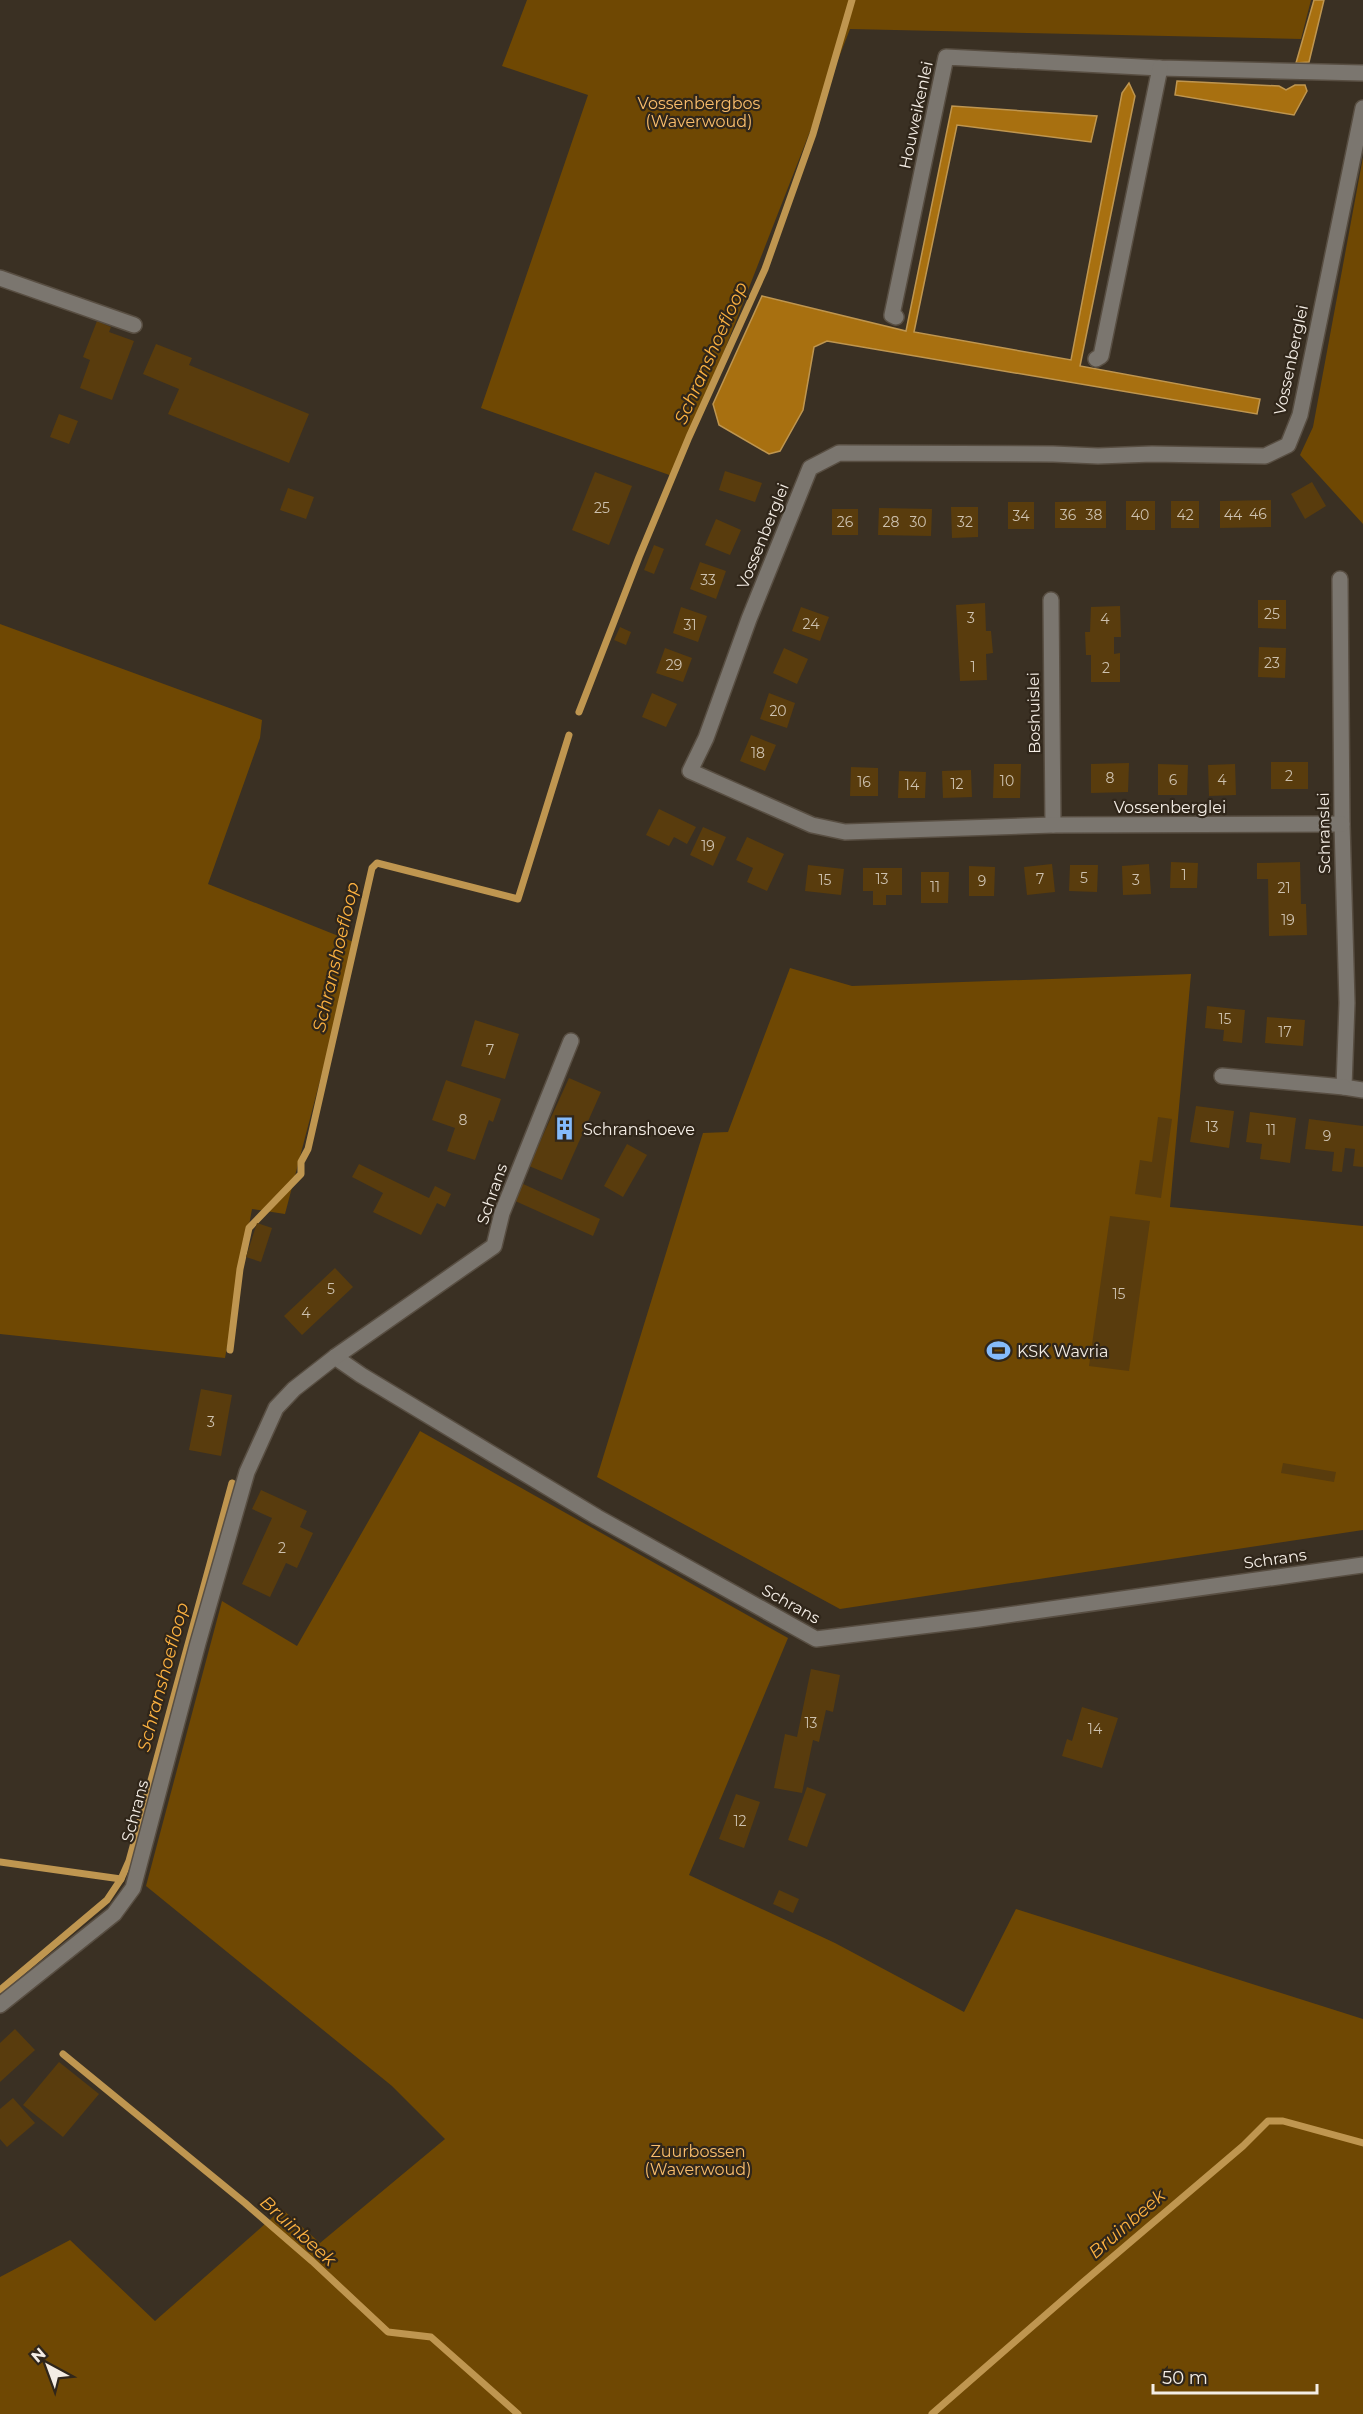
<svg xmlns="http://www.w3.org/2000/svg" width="1363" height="2414" viewBox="0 0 1363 2414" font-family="Montserrat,sans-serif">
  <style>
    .green { fill: #6f4803 }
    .water { fill: #a87010; stroke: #bf9650; stroke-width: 1.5 }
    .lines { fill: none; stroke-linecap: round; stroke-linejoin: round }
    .stream { stroke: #bf9650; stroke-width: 7 }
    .building { fill: #593c0d }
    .minor-casing { stroke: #584e42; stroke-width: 18 }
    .minor { stroke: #7b766f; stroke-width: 15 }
    .labels { text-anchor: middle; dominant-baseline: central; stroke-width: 4.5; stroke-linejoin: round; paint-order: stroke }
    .number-label { font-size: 14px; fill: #cdc1af }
    .park-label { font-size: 16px; fill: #f9bd6c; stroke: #30261a }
    .street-label { font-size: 16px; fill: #f4ede5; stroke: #30261a }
    .poi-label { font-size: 16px; fill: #f4ede5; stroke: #30261a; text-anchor: start }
    .water-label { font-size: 18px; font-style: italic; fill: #fcb140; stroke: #30261a }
  </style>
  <rect width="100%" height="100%" fill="#3a3023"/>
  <g class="green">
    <polygon points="527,0 1311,0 1301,39 850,29 675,477 481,408 588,95 502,66"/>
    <polygon points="1363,157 1363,524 1300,455 1313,427"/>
    <polygon points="0,624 262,720 260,738 208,884 356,943 285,1214 252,1209 225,1358 0,1334"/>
    <polygon points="790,968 852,986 1191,974 1170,1207 1363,1226 1363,1530 840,1609 597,1477 703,1133 728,1132"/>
    <polygon points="420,1431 788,1638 689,1875 835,1943 964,2012 1016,1909 1363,2019 1363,2414 0,2414 0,2277 70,2240 155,2321 282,2209 320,2243 445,2139 392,2086 146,1886 222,1601 297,1646"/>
  </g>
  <g class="water">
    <polygon points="1314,0 1324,0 1309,62 1296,63"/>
    <polygon points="1177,81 1279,86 1286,90 1295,85 1305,85 1307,91 1294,115 1175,95"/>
    <polygon points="1129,83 1135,96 1080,366 1260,399 1257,414 827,341 814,347 803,410 780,451 769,454 719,425 713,404 762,296 906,331 952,106 1097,116 1091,142 957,125 914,332 1071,360 1122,93"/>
  </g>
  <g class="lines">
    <g class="stream">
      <polyline points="579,712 639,557 689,437 765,269 813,134 852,0"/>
      <polyline points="230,1350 240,1269 249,1228 301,1174 301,1162 308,1149 372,868 377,863 518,899 569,735"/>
      <polyline points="0,1862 121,1879 107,1900 0,1990"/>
      <polyline points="121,1879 129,1861 232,1483"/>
      <polyline points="63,2054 245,2203 312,2261 388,2332 431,2337 518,2414"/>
      <polyline points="932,2414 1081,2284 1243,2146 1268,2121 1283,2121 1363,2143"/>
    </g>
  </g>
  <g class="building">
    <polygon points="97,321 111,327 109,332 134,341 112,400 80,388 90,360 83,357"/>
    <polygon points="156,344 192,358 189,365 309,414 289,463 168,414 179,389 143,374"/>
    <polygon points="59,414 78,421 69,444 50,437"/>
    <polygon points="725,471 762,483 755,502 719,490"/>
    <polygon points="595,472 632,486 609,545 572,530"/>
    <polygon points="1312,482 1326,506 1305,519 1291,494"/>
    <polygon points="288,488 314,497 306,519 280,510"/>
    <polygon points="1271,500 1271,527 1220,528 1220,501"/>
    <polygon points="1106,501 1106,528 1055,528 1055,502"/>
    <rect x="1126" y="501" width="29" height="29"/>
    <rect x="1171" y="501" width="28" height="27"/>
    <rect x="1008" y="502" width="26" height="27"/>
    <polygon points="951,507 978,507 978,537 952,538"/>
    <polygon points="879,508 932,509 931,536 878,535"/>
    <rect x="832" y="509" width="26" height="26"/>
    <polygon points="716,519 741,530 730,555 705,545"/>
    <polygon points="654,545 664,549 654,574 644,570"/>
    <polygon points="700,562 726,571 716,599 690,589"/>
    <polygon points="1258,600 1286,600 1286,629 1258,628"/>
    <polygon points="985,603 986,631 991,631 993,653 986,654 987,680 960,681 956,605"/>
    <polygon points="1120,606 1121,637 1114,637 1114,654 1120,653 1120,682 1091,682 1091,655 1086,655 1085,632 1090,632 1091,607"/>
    <polygon points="681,607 707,616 698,642 673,633"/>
    <polygon points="801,607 829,617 820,641 792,631"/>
    <polygon points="620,627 631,632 626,645 614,640"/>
    <polygon points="1259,647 1286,648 1285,678 1258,677"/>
    <polygon points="665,648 692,658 683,682 656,673"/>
    <polygon points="784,648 808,659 797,684 773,673"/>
    <polygon points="652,693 677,704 666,727 642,717"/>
    <polygon points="769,693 795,703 787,728 760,719"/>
    <polygon points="751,735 776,745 765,771 740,761"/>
    <rect x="1271" y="762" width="37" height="27"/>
    <polygon points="1129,763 1128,792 1091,793 1091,764"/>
    <polygon points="994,764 1021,764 1020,798 993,798"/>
    <polygon points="1158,764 1188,765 1187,795 1158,795"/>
    <polygon points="1235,764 1236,795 1209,796 1208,765"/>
    <polygon points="851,767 878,768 878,796 850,796"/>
    <polygon points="971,770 972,797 943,798 942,771"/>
    <polygon points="899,771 926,772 925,798 898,798"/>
    <polygon points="659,809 696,827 687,844 674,837 669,846 646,835"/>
    <polygon points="703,827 726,837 713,866 690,855"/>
    <polygon points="747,837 784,854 767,891 747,882 753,868 736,860"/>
    <polygon points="1171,862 1198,863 1197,888 1170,888"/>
    <polygon points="1300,862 1301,904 1306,904 1307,935 1269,936 1268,879 1257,879 1257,863"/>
    <polygon points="1052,864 1055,892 1027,895 1024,867"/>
    <polygon points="1149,864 1151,894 1123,895 1122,866"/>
    <polygon points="808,865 844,869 841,895 805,891"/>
    <polygon points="1070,865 1098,865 1097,892 1069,891"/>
    <polygon points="969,866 995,867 994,896 969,896"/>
    <polygon points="863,868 902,868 902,895 886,895 886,905 873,905 873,891 863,891"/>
    <polygon points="921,872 949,872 948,903 921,903"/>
    <polygon points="1207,1006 1245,1010 1242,1043 1223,1041 1224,1030 1205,1028"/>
    <polygon points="1267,1017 1305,1020 1303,1046 1265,1043"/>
    <polygon points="475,1020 519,1034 505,1079 461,1066"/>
    <polygon points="569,1078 601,1092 562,1180 529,1166"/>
    <polygon points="446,1080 501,1099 493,1122 489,1120 475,1160 447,1151 455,1128 432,1120"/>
    <polygon points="1196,1106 1234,1111 1229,1148 1190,1142"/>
    <polygon points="1250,1112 1296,1118 1290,1163 1260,1159 1262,1144 1246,1142"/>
    <polygon points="1158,1117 1172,1119 1161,1198 1135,1194 1140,1160 1152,1162"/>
    <polygon points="1309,1119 1363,1126 1363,1167 1353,1166 1355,1149 1345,1148 1342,1172 1332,1171 1334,1152 1305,1149"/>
    <polygon points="627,1144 647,1155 623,1197 604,1186"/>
    <polygon points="359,1164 429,1198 435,1186 451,1194 445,1207 437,1203 421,1235 373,1212 383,1193 352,1177"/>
    <polygon points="521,1183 600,1219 593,1236 513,1200"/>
    <polygon points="1110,1216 1150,1221 1129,1371 1089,1366"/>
    <polygon points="257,1223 272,1228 261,1262 246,1257"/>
    <polygon points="335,1268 353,1287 302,1335 284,1316"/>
    <polygon points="201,1389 232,1395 221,1456 189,1450"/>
    <polygon points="1283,1463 1336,1472 1334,1482 1281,1473"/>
    <polygon points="261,1490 307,1511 300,1527 313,1533 297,1568 286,1563 270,1597 242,1584 272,1518 252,1509"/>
    <polygon points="811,1669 840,1675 833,1712 826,1710 819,1742 813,1740 802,1793 774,1788 785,1734 797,1737"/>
    <polygon points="1082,1707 1118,1718 1102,1768 1062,1756 1067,1739 1072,1741"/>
    <polygon points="807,1787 826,1794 807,1847 788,1840"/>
    <polygon points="736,1794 760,1802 744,1848 719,1839"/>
    <polygon points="779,1890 799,1899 793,1913 773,1904"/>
    <polygon points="15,2029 35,2050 0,2082 0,2043"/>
    <polygon points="59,2062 99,2094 63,2137 23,2105"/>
    <polygon points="13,2098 35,2123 7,2147 0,2139 0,2109"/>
  </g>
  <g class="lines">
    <defs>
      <g id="minor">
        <polyline points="0,278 134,325"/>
        <polyline points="896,317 892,315 946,57 1160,68 1363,73"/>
        <polyline points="1096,359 1101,356 1160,68"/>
        <polyline points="1340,579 1342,824 1347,1003 1344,1087 1363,1090"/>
        <polyline points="1051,600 1053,825"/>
        <polyline points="1342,824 1053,825 845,832 812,825 690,771 706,738 749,619 810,468 839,453 1053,454 1098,456 1152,454 1265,456 1288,445 1300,415 1363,108"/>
        <polyline points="1222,1076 1344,1087"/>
        <polyline points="335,1357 361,1375 597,1517 816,1639 979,1619 1363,1565"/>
        <polyline points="0,2005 114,1914 133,1888 198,1643 247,1472 276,1408 294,1389 335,1357 494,1246 502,1213 571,1041"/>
      </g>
    </defs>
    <use href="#minor" class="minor-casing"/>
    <use href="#minor" class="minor"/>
  </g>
  <defs>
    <symbol id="building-bare" viewBox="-9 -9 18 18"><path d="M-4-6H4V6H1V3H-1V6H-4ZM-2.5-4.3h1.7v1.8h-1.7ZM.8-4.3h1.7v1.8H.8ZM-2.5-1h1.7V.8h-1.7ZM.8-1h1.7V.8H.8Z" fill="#85bbfb" stroke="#30261a" stroke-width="2.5" paint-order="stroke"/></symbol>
    <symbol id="stadium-bare" viewBox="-9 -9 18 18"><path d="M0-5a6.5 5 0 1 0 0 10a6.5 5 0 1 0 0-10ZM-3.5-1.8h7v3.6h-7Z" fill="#85bbfb" stroke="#30261a" stroke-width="2.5" paint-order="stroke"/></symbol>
  </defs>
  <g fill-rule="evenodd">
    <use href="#building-bare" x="548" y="1112" width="33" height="33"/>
    <use href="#stadium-bare" x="982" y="1334" width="33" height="33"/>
  </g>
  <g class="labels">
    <g class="number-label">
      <text x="602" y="508">25</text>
      <text x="1258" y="514">46</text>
      <text x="1068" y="515">36</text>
      <text x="1094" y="515">38</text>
      <text x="1140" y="515">40</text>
      <text x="1185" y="515">42</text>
      <text x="1233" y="515">44</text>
      <text x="1021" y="516">34</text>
      <text x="845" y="522">26</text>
      <text x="891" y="522">28</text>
      <text x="918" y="522">30</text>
      <text x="965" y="522">32</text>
      <text x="708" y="580">33</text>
      <text x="1272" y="614">25</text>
      <text x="971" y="618">3</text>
      <text x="1105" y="619">4</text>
      <text x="811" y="624">24</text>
      <text x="690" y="625">31</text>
      <text x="1272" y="663">23</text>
      <text x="674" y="665">29</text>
      <text x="973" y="667">1</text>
      <text x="1106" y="668">2</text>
      <text x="778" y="711">20</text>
      <text x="758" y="753">18</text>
      <text x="1289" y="776">2</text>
      <text x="1110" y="778">8</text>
      <text x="1173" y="780">6</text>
      <text x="1222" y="780">4</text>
      <text x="1007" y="781">10</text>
      <text x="864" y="782">16</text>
      <text x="957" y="784">12</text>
      <text x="912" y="785">14</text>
      <text x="708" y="846">19</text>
      <text x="1184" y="875">1</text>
      <text x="1084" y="878">5</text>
      <text x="882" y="879">13</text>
      <text x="1040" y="879">7</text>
      <text x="825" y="880">15</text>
      <text x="1136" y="880">3</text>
      <text x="982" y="881">9</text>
      <text x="935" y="887">11</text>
      <text x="1284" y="888">21</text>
      <text x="1288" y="920">19</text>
      <text x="1225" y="1019">15</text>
      <text x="1285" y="1032">17</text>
      <text x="490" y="1050">7</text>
      <text x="463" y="1120">8</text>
      <text x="1212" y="1127">13</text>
      <text x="1271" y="1130">11</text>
      <text x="1327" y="1136">9</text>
      <text x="331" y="1289">5</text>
      <text x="1119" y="1294">15</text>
      <text x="306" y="1313">4</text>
      <text x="211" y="1422">3</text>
      <text x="282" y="1548">2</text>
      <text x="811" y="1723">13</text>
      <text x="1095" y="1729">14</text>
      <text x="740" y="1821">12</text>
    </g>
    <g class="park-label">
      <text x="699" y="103">Vossenbergbos<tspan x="699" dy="18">(Waverwoud)</tspan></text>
      <text x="698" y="2151">Zuurbossen<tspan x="698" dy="18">(Waverwoud)</tspan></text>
    </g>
    <g class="street-label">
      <text transform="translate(916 115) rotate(-78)">Houweikenlei</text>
      <text transform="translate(1291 360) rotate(-78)">Vossenberglei</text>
      <text transform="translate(763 536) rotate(-68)">Vossenberglei</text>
      <text transform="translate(1034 713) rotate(-91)">Boshuislei</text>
      <text x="1170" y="807">Vossenberglei</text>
      <text transform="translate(1324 833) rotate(-91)">Schranslei</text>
      <text transform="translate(492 1194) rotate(-71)">Schrans</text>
      <text transform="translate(1275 1559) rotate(-8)">Schrans</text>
      <text transform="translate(791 1604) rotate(29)">Schrans</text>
      <text transform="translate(135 1811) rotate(-75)">Schrans</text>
    </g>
    <g class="poi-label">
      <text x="583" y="1129">Schranshoeve</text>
      <text x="1017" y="1351">KSK Wavria</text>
    </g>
    <g class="water-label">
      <text transform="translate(711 353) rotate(-66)">Schranshoefloop</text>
      <text transform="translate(336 957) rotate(-77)">Schranshoefloop</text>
      <text transform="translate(163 1677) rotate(-75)">Schranshoefloop</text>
      <text transform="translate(1127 2224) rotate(-41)">Bruinbeek</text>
      <text transform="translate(298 2231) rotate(42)">Bruinbeek</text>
    </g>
  </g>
  <g transform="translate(48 2366) rotate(319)" stroke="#30261a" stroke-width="4.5" paint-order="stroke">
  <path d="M0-4.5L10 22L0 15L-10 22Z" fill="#f4ede5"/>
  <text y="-9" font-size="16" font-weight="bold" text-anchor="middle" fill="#f4ede5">N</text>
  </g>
  <path d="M1153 2384v9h164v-9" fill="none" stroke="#f4ede5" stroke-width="3"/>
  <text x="1162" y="2384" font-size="18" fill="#f4ede5" stroke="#30261a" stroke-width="4.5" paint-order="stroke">50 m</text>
</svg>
